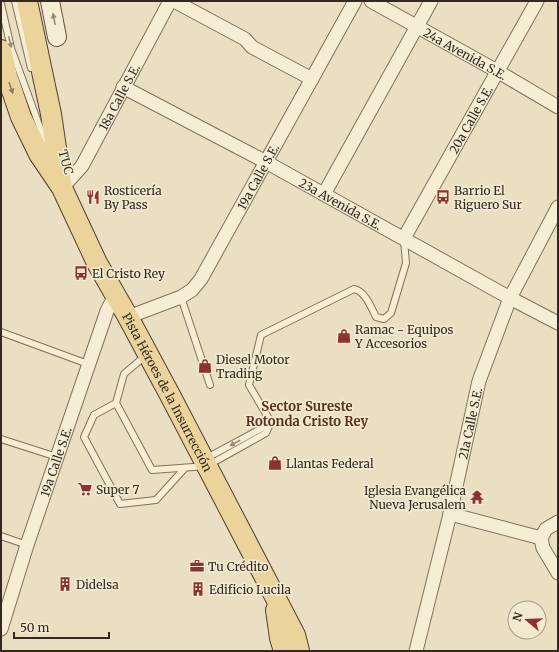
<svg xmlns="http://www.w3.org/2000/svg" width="559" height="652" viewBox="0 0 559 652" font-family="Merriweather,serif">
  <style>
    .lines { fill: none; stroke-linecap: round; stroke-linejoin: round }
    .lane-casing { stroke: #82715b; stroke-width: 8 }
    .street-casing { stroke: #82715b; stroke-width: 15 }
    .secondary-casing { stroke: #64523e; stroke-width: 20 }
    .primary-casing { stroke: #503f2f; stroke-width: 22 }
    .lane { stroke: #f6edd5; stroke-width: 6 }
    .street { stroke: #f6edd5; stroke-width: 13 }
    .secondary { stroke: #f6edd5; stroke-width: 18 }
    .primary { stroke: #ebd49c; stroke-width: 20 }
    .oneway { fill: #948b7a }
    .oneway2 { fill: #8f7e5d }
    .labels { text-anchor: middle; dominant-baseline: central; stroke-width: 3.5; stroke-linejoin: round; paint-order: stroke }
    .street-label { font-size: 12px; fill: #33291e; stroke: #f2e9d1 }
    .poi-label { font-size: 12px; fill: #33291e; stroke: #f2e9d1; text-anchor: start }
    .neighbourhood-label { font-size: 13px; font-weight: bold; fill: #5c2f21; stroke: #f2e9d1 }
  </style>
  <rect width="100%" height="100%" fill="#eadfc2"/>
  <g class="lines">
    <defs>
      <g id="lane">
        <polyline points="15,1 31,68"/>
        <polyline points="1,4 11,48 47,147"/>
        <polyline points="181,297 210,385"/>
        <polyline points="1,332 88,364"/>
        <path d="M145 356 124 374 116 403 152 470 207 466 266 433 269 426V419L249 385 261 335 354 289C365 291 371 307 376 317L384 319 391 313 406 263 404 240"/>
        <polyline points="116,403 94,415 84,437 120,504 156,500 185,468"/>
        <polyline points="1,439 57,457"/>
        <polyline points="205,459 264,427 269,426"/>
        <polyline points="1,536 27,545"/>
      </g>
      <g id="street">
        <polyline points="174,1 245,39 252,47 312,79"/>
        <path id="s1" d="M371 1 497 71 558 107"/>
        <path id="s2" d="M123 87 266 162 510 298 558 323"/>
        <path id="s3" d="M62 188 82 166 170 1"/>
        <polyline points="324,194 431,1"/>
        <path id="s4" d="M404 238 537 1"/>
        <path id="s5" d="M128 317 181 297 192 290 201 279 355 1"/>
        <polyline points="450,514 541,538"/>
        <polyline points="541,538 543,548 558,573"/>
        <polyline points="541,538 546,529 558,522"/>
        <path id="s6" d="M1 629 27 545 107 311 111 303 118 298"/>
        <path id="s7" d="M416 651 450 514 479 381 510 298 558 207"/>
      </g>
      <polyline id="secondary" points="50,1 57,37"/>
      <g id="primary">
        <polyline points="27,1 51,114 61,182"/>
        <path id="s8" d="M1 50 7 76 21 117 39 154 62 188 97 263 128 317 171 397 295 635 299 651"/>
        <polyline points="276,610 280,638 284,651"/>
      </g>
    </defs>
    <use href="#lane" class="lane-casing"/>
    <use href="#street" class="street-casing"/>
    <use href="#secondary" class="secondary-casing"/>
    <use href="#primary" class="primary-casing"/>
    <use href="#lane" class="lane"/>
    <use href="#street" class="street"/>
    <use href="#secondary" class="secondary"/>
    <use href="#primary" class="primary"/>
  </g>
  <defs><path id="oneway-solid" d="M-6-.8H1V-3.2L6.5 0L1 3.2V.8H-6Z"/></defs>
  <g class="oneway">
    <use href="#oneway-solid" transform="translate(54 19) rotate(-101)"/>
    <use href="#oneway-solid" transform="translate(10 42) rotate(76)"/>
    <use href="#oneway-solid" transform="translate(235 443) rotate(151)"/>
  </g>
  <use class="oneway2" href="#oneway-solid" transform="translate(11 88) rotate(71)"/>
  <defs>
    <symbol id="restaurant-bare" viewBox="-9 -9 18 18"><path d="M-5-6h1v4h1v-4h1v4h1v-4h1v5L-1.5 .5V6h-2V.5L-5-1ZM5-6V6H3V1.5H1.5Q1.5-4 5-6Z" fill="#8c3230" stroke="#f2e9d1" stroke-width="2.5" paint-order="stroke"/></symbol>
    <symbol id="bus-bare" viewBox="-9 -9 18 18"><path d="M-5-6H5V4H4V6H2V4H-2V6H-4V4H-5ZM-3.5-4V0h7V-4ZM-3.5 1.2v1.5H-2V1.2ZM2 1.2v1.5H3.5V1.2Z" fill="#8c3230" stroke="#f2e9d1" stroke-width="2.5" paint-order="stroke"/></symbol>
    <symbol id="shop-bare" viewBox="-9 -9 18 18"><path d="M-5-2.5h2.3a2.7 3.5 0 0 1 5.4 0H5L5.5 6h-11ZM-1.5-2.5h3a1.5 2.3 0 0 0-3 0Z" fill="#8c3230" stroke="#f2e9d1" stroke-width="2.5" paint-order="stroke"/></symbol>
    <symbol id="supermarket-bare" viewBox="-9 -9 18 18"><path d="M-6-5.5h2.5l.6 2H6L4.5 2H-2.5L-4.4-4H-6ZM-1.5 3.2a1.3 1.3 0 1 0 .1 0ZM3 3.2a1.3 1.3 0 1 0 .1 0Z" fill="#8c3230" stroke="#f2e9d1" stroke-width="2.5" paint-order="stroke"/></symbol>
    <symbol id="temple-bare" viewBox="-9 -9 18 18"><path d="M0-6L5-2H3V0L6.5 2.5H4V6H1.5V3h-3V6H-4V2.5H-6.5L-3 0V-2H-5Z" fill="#8c3230" stroke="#f2e9d1" stroke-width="2.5" paint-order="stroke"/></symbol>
    <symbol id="office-bare" viewBox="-9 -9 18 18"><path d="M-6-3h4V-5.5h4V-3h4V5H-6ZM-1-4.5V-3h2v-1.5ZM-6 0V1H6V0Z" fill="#8c3230" stroke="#f2e9d1" stroke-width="2.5" paint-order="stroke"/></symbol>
    <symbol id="building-bare" viewBox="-9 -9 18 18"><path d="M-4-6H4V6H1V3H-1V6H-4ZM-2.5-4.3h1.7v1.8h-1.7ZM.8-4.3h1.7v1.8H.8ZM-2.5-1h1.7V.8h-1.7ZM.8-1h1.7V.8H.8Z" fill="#8c3230" stroke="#f2e9d1" stroke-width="2.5" paint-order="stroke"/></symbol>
  </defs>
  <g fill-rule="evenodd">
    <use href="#restaurant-bare" x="83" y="187" width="20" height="20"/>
    <use href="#bus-bare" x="433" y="187" width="20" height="20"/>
    <use href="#bus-bare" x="71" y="263" width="20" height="20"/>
    <use href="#shop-bare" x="334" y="326" width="20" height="20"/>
    <use href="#shop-bare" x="195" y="356" width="20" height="20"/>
    <use href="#shop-bare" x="265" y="453" width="20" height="20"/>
    <use href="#supermarket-bare" x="75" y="479" width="20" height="20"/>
    <use href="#temple-bare" x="467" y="487" width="20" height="20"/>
    <use href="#office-bare" x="187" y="556" width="20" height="20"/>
    <use href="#building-bare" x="55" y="574" width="20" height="20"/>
    <use href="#building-bare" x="188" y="579" width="20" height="20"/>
  </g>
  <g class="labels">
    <g class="street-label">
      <text stroke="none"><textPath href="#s1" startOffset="108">24a Avenida S.E.</textPath></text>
      <text stroke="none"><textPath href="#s3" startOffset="108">18a Calle S.E.</textPath></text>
      <text stroke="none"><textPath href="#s4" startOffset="136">20a Calle S.E.</textPath></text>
      <text transform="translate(66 162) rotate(75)">TUC</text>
      <text stroke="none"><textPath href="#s5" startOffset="201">19a Calle S.E.</textPath></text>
      <text stroke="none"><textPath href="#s2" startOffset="247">23a Avenida S.E.</textPath></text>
      <text stroke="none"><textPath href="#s8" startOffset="382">Pista Héroes de la Insurrección</textPath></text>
      <text stroke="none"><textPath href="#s7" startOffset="234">21a Calle S.E.</textPath></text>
      <text stroke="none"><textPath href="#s6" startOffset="176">19a Calle S.E.</textPath></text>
    </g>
    <g class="poi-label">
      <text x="104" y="190">Rosticería<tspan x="104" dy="14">By Pass</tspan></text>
      <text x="454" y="190">Barrio El<tspan x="454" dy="14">Riguero Sur</tspan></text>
      <text x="92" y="273">El Cristo Rey</text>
      <text x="355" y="329">Ramac - Equipos<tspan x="355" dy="14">Y Accesorios</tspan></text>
      <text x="216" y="359">Diesel Motor<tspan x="216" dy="14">Trading</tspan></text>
      <text x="286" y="463">Llantas Federal</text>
      <text x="96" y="489">Super 7</text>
      <text x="466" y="490" text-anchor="end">Iglesia Evangélica<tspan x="466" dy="14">Nueva Jerusalem</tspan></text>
      <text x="208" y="566">Tu Crédito</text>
      <text x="76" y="584">Didelsa</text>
      <text x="209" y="589">Edificio Lucila</text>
    </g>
    <g class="neighbourhood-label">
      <text x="307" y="406">Sector Sureste<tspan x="307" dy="15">Rotonda Cristo Rey</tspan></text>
    </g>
  </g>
  <rect width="559" height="652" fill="none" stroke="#33291e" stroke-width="4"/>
  <g transform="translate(527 620) rotate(289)"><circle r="19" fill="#f2e9d1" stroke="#a69c89"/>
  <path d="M0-3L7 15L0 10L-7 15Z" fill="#8c3230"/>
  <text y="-6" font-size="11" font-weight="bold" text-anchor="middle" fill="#33291e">N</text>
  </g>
  <path d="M14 632v6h95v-6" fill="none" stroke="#33291e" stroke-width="2"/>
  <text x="20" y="632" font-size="12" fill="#33291e" stroke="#f2e9d1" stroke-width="3" paint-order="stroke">50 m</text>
</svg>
